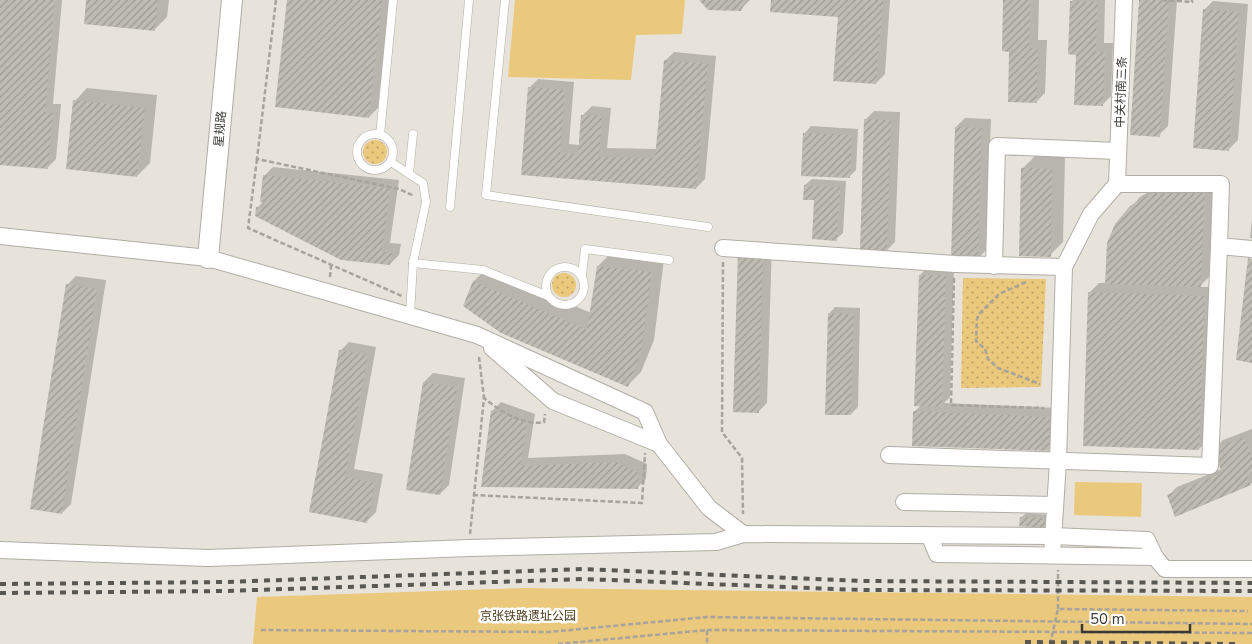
<svg xmlns="http://www.w3.org/2000/svg" width="1252" height="644" viewBox="0 0 1252 644" font-family="'Nunito Sans','Noto Sans SC',sans-serif">
  <style>
    .grass { fill: url(#grass-dots) }
    .park { fill: #eac87c }
    .shadow { fill: #0003 }
    .building { fill: url(#building-hatch) }
    .lines { fill: none; stroke-linecap: round; stroke-linejoin: round }
    .service-casing { stroke: #b1ada5; stroke-width: 9 }
    .minor-casing { stroke: #b1ada5; stroke-width: 18 }
    .tertiary-casing { stroke: #b1ada5; stroke-width: 22 }
    .path { stroke: #a6a49c; stroke-width: 2.5; stroke-dasharray: 5 2.5; stroke-linecap: butt }
    .service { stroke: #fff; stroke-width: 8 }
    .minor { stroke: #fff; stroke-width: 16 }
    .tertiary { stroke: #fff; stroke-width: 20 }
    .rail { stroke: #595752; stroke-width: 4; stroke-dasharray: 6 6; stroke-linecap: butt }
    .path-bridge { stroke: #a6a49c; stroke-width: 2.5; stroke-dasharray: 5 2.5; stroke-linecap: butt }
    .labels { text-anchor: middle; dominant-baseline: central; stroke-width: 5; stroke-linejoin: round; paint-order: stroke }
    .street-label { font-size: 12px; fill: #393834; stroke: #fff }
    .park-label { font-size: 12px; fill: #4c3e1c; stroke: #fff }
  </style>
  <defs>
    <pattern id="grass-dots" width="8" height="8" patternUnits="userSpaceOnUse" patternTransform="scale(1.25)"><rect width="8" height="8" fill="#eac87c"/><path d="M2 2h.1M6 6h.1" fill="none" stroke="#bfa366" stroke-width="1.8" stroke-linecap="round"/></pattern>
    <pattern id="building-hatch" width="6" height="6" patternUnits="userSpaceOnUse" patternTransform="scale(1.25)"><rect width="6" height="6" fill="#bfbcb3"/><path d="M-1 1l2-2M0 6l6-6M5 7l2-2" fill="none" stroke="#9c9a92"/></pattern>
  </defs>
  <rect width="100%" height="100%" fill="#e7e3da"/>
  <g class="grass">
    <circle cx="375" cy="152" r="12"/>
    <circle cx="564" cy="285" r="12"/>
    <polygon points="963,278 1046,279 1041,387 961,388"/>
  </g>
  <g class="park">
    <polygon points="515,0 685,0 682,34 636,35 631,80 508,77"/>
    <polygon points="1075,482 1142,483 1141,517 1074,515"/>
    <polygon points="525,588 1252,597 1252,644 253,644 257,597"/>
  </g>
  <g class="shadow">
    <polygon points="0,0 62,0 53,104 61,104 56,159 47,168 0,164"/>
    <polygon points="87,0 169,0 167,17 154,30"/>
    <polygon points="288,0 390,0 378,108 369,117"/>
    <polygon points="701,0 750,0 740,10"/>
    <polygon points="772,0 890,0 885,74 876,83 839,16"/>
    <polygon points="1005,0 1039,0 1038,40 1047,40 1045,93 1036,102 1011,50"/>
    <polygon points="1073,0 1105,0 1104,43 1113,43 1111,96 1102,105 1077,53 1071,2"/>
    <polygon points="1140,0 1177,0 1168,126 1159,135"/>
    <polygon points="1213,1 1248,4 1238,140 1229,149 1204,10"/>
    <polygon points="674,52 716,56 705,179 696,188 523,174 529,88 538,79 574,82 569,144 580,145 583,115 592,106 611,108 607,148 657,149 665,61"/>
    <polygon points="87,88 157,95 150,163 137,176 75,101"/>
    <polygon points="874,111 900,112 895,242 886,251 865,120"/>
    <polygon points="965,118 991,119 986,250 978,259 956,127"/>
    <polygon points="811,126 858,129 856,170 849,177 805,133"/>
    <polygon points="1035,156 1065,157 1063,242 1050,255 1022,169"/>
    <polygon points="273,167 399,180 390,243 401,244 399,255 390,264 257,208 264,201 264,176"/>
    <polygon points="812,179 846,181 843,233 836,239 815,199 805,185"/>
    <polygon points="1169,180 1213,181 1209,277 1199,287 1213,287 1208,440 1199,449 1090,292 1099,283 1106,283 1131,207 1140,197"/>
    <polygon points="1252,219 1252,238 1250,238"/>
    <polygon points="748,242 772,243 767,403 758,412"/>
    <polygon points="611,253 664,259 654,340 641,372 628,385 464,306 474,281 487,268 591,313 598,266"/>
    <polygon points="929,266 954,267 950,397 944,403 1059,408 1057,441 1048,450 914,412 921,405 920,275"/>
    <polygon points="76,276 106,280 71,504 62,513 67,285"/>
    <polygon points="835,307 860,308 858,407 851,414 829,314"/>
    <polygon points="349,342 376,347 354,469 383,474 376,512 367,521 310,511 340,351"/>
    <polygon points="433,373 465,378 449,485 440,494 424,382"/>
    <polygon points="501,402 535,414 528,458 625,454 647,464 646,479 637,488 482,486 492,411"/>
    <polygon points="1252,429 1252,483 1176,515 1168,496 1177,487 1222,469 1214,449 1223,440"/>
    <polygon points="1026,513 1049,515 1049,522 1044,527 1021,518"/>
  </g>
  <g class="building">
    <polygon points="0,0 55,0 45,112 53,113 48,169 0,165"/>
    <polygon points="86,0 158,0 155,31 84,24"/>
    <polygon points="287,0 382,0 369,118 275,107"/>
    <polygon points="699,0 746,0 741,11 708,10"/>
    <polygon points="771,0 883,0 876,84 833,81 838,17 770,12"/>
    <polygon points="1003,0 1031,0 1029,48 1038,49 1037,103 1008,102 1009,52 1002,51"/>
    <polygon points="1139,0 1169,0 1160,137 1130,135"/>
    <polygon points="1070,1 1097,2 1096,52 1105,52 1103,106 1074,105 1076,55 1068,54"/>
    <polygon points="1203,9 1239,12 1229,151 1193,148"/>
    <polygon points="664,60 708,64 696,189 521,175 528,87 565,90 560,153 578,154 581,115 602,116 599,157 655,158"/>
    <polygon points="73,100 145,108 137,177 66,169"/>
    <polygon points="864,119 891,120 887,252 860,251"/>
    <polygon points="955,127 982,128 978,260 951,259"/>
    <polygon points="803,133 852,135 850,178 801,176"/>
    <polygon points="1021,168 1052,169 1051,257 1019,256"/>
    <polygon points="263,175 390,188 382,252 392,253 390,265 341,260 255,216 256,207 263,208 264,203 260,202"/>
    <polygon points="804,185 840,187 837,241 812,239 814,200 803,200"/>
    <polygon points="1159,188 1205,190 1201,287 1105,284 1107,243 1115,224 1130,206"/>
    <polygon points="738,251 763,252 759,413 733,412"/>
    <polygon points="1248,258 1252,259 1252,363 1236,360"/>
    <polygon points="597,266 652,272 641,353 628,387 501,333 463,306 473,281 587,330"/>
    <polygon points="919,275 946,275 942,407 914,406"/>
    <polygon points="66,284 97,289 62,514 30,509"/>
    <polygon points="1088,292 1205,296 1199,450 1083,446"/>
    <polygon points="828,313 854,314 851,415 825,415"/>
    <polygon points="339,350 368,355 345,477 375,483 367,523 309,512"/>
    <polygon points="423,382 457,387 440,495 406,490"/>
    <polygon points="491,410 527,423 520,466 615,462 639,473 638,489 481,487"/>
    <polygon points="913,411 1050,417 1049,451 912,446"/>
    <polygon points="1244,437 1252,456 1252,473 1247,475 1251,485 1175,517 1167,495 1222,473 1213,449"/>
    <polygon points="1020,517 1045,518 1045,528 1019,526"/>
  </g>
  <g class="lines">
    <defs>
      <g id="service">
        <polyline points="505,0 486,195 708,227"/>
        <circle cx="375" cy="152" r="18"/>
        <polyline points="380,135 393,0"/>
        <polyline points="391,162 423,183 426,202 413,263 410,315"/>
        <polyline points="409,174 413,134"/>
        <polyline points="450,207 469,0"/>
        <polyline points="413,263 483,270 548,296"/>
        <circle cx="565" cy="286" r="19"/>
        <polyline points="582,275 585,249 669,260"/>
      </g>
      <g id="minor">
        <polyline points="1117,184 1124,0"/>
        <polyline points="0,236 208,258 477,335 645,412 659,444 709,508 743,534"/>
        <polyline points="723,248 955,264 1064,267"/>
        <polyline points="994,266 997,146 1118,151"/>
        <polyline points="492,348 553,401 659,444"/>
        <polyline points="889,455 1210,466 1219,246"/>
        <polyline points="904,502 1055,505"/>
        <polyline points="930,537 937,554 1155,557"/>
        <polyline points="0,550 208,558 469,548 716,542 743,534 1053,536 1147,540 1155,557 1165,569 1252,569"/>
        <polyline points="1052,555 1058,462 1064,267 1091,214 1117,184 1221,184 1219,246 1252,249"/>
      </g>
      <polyline id="tertiary" points="208,258 232,0"/>
    </defs>
    <use href="#service" class="service-casing"/>
    <use href="#minor" class="minor-casing"/>
    <use href="#tertiary" class="tertiary-casing"/>
    <g class="path">
      <polyline points="276,0 257,159 399,189 414,196"/>
      <polyline points="1162,0 1192,2 1192,0"/>
      <polyline points="257,159 248,228 402,296"/>
      <polyline points="723,262 722,432 742,458 743,514"/>
      <polyline points="330,277 331,266"/>
      <polyline points="954,278 951,405 1044,408"/>
      <polyline points="1026,282 999,294 979,314 977,319 976,341 985,349 988,359 998,368 1040,384"/>
      <polyline points="479,357 484,398"/>
      <polyline points="473,495 642,503 645,453"/>
      <path d="M470 534 484 398C500 411 523 426 544 422L545 414"/>
      <polyline points="1058,609 1058,570"/>
      <polyline points="707,630 1252,633"/>
      <polyline points="558,644 707,630 707,644"/>
      <polyline points="1050,644 1058,609 1248,611"/>
    </g>
    <use href="#service" class="service"/>
    <use href="#minor" class="minor"/>
    <use href="#tertiary" class="tertiary"/>
    <g class="rail">
      <polyline points="0,584 225,582 583,569 861,581 1252,583"/>
      <polyline points="0,593 225,591 584,579 861,590 1252,591"/>
      <polyline points="1025,642 1235,644"/>
    </g>
    <polyline class="path-bridge" points="261,630 549,632 707,617 1252,624"/>
  </g>
  <g class="labels">
    <g class="street-label">
      <text transform="translate(1121 92) rotate(-88)">中关村南三条</text>
      <text transform="translate(220 129) rotate(-85)">星规路</text>
    </g>
    <g class="park-label">
      <text x="528" y="616">京张铁路遗址公园</text>
    </g>
  </g>
  <path d="M1082 624v8h108v-8" fill="none" stroke="#393834" stroke-width="2.5"/>
  <text x="1090" y="624" font-size="15" fill="#393834" stroke="#ffffff" stroke-width="4" paint-order="stroke">50 m</text>
</svg>
